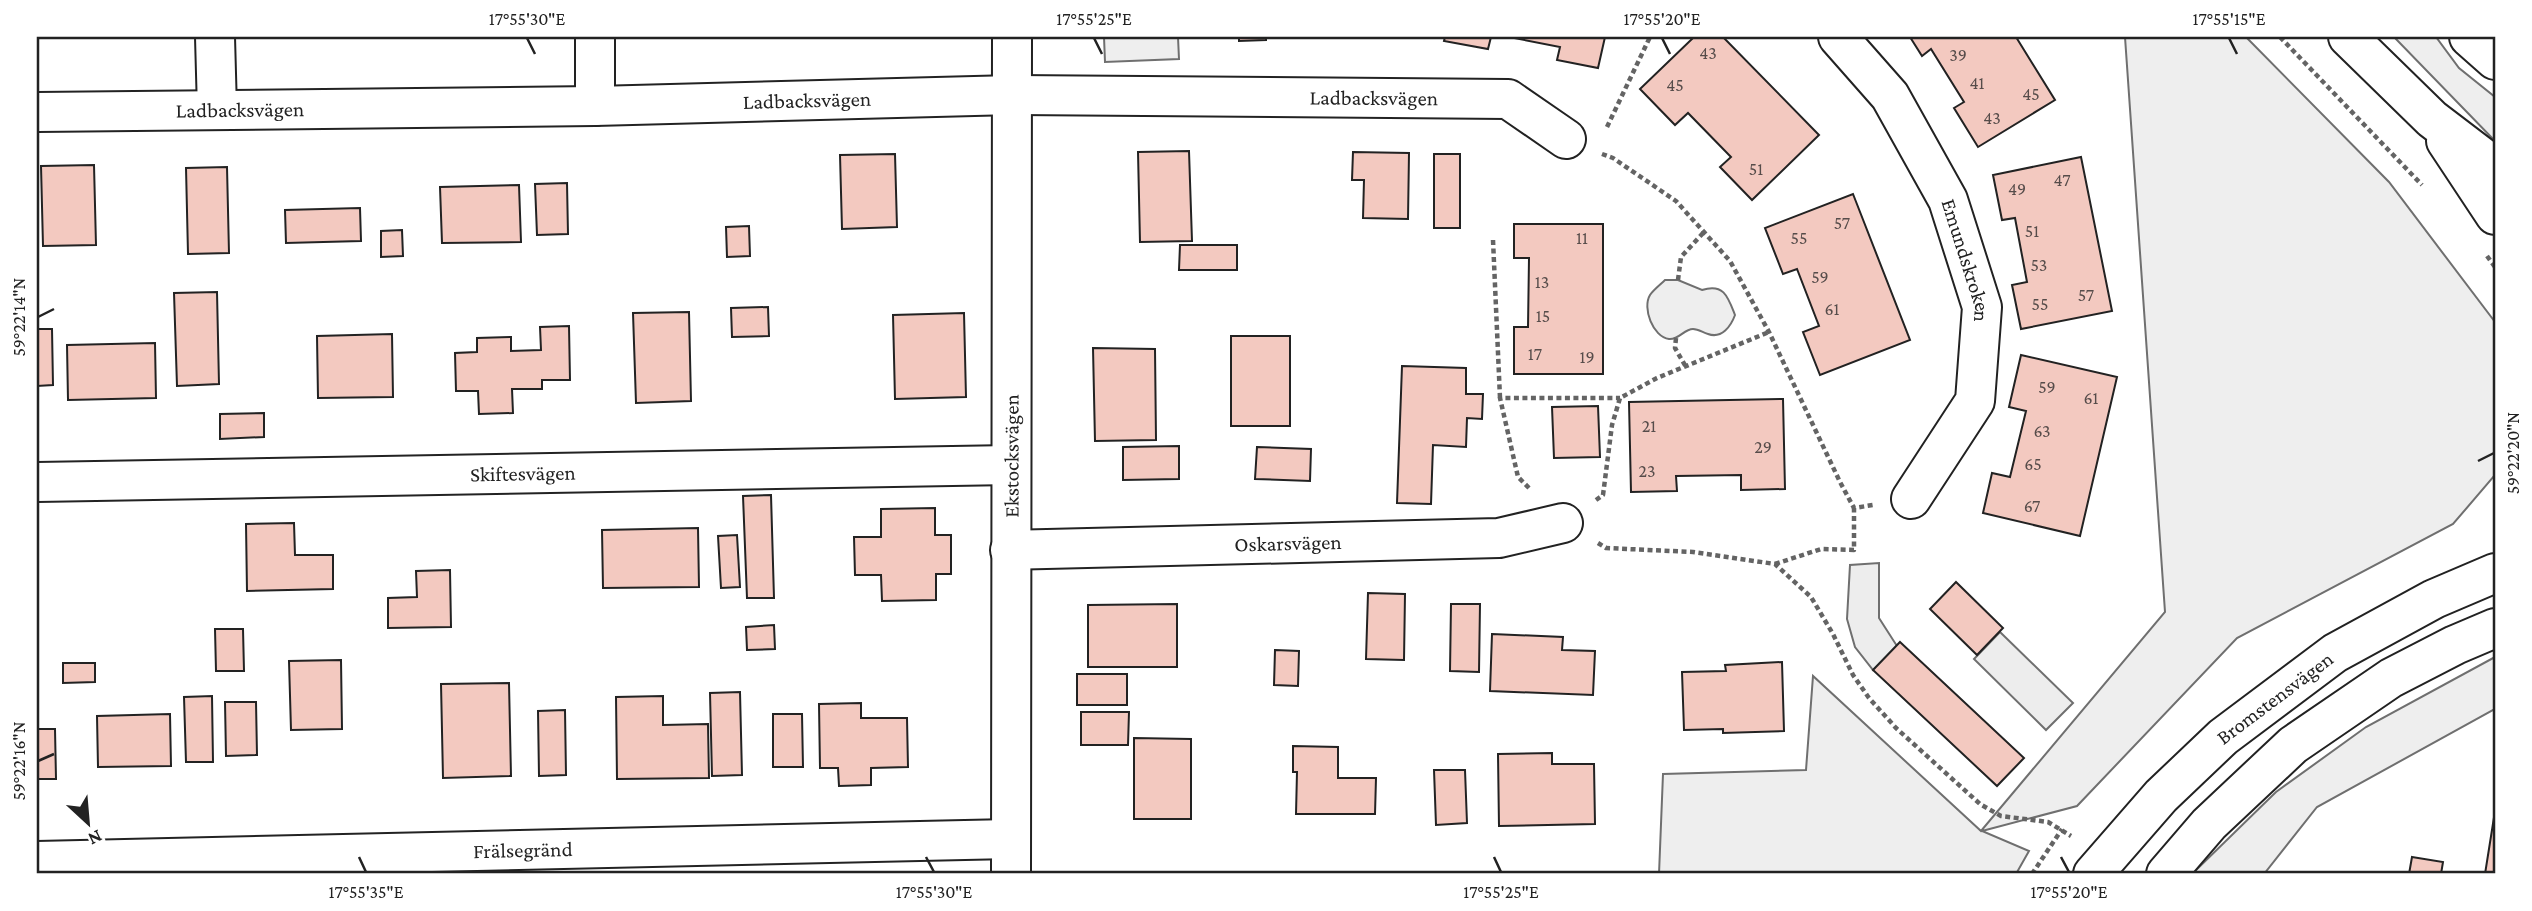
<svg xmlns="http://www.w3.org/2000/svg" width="2532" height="911" viewBox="0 0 2532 911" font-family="'Crimson Pro',serif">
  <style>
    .green { fill: #eee; stroke: #6f6f6f; stroke-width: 2 }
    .parking { fill: #ededed; stroke: #6f6f6f; stroke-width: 2 }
    .building { fill: #f3c9c0; stroke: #222; stroke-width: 2 }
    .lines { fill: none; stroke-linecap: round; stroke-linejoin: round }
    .street-casing { stroke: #222; stroke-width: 42 }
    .secondary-casing { stroke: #222; stroke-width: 42 }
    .path { stroke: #646464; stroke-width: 4.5; stroke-dasharray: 5 3.5; stroke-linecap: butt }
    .street { stroke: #fff; stroke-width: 38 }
    .secondary { stroke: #fff; stroke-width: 38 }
    .ticks { fill: none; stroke: #222; stroke-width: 2.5 }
    .labels { text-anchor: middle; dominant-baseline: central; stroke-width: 5; stroke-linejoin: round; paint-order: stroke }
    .number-label { font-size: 18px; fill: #564c4a }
    .street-label { font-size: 21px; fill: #222; stroke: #fff }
    .neatline { fill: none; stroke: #222; stroke-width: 2.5 }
    .ticks-label { font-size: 18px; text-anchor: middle; fill: #222 }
  </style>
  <rect width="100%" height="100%" fill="#fff"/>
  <g class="green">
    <polygon points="1104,37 1178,37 1179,59 1105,62"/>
    <polygon points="2125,37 2246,37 2389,182 2495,322 2495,475 2453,524 2237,638 2077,806 1982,831 2029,851 2016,874 1659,874 1663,774 1806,770 1813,676 1981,831 2165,612"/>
    <polygon points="2394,37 2436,37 2459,68 2495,97 2495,141"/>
    <path d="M1665 280H1678L1702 290C1724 283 1728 297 1735 315 1731 326 1722 339 1708 334 1703 333 1699 329 1693 329 1684 329 1679 340 1669 339 1653 337 1642 308 1650 295 1653 290 1661 284 1665 280Z"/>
    <polygon points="2495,657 2495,709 2317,807 2264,874 2192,874 2276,792 2366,727"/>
  </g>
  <g class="parking">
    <polygon points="1879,563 1879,618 1897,646 1873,670 1855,647 1847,619 1850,565"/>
    <polygon points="2000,632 2073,703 2046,730 1974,659"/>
  </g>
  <g class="building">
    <polygon points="1239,37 1266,37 1266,40 1239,41"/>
    <polygon points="1445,37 1491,37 1488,49 1444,41"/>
    <polygon points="1509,37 1605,37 1598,68 1557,60 1560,47"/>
    <polygon points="1694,37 1723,37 1819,135 1752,200 1720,167 1731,157 1688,113 1675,125 1640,89"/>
    <polygon points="1910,37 2016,37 2055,100 1978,147 1954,108 1964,102 1931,49 1922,56"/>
    <polygon points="1189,151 1192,241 1140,242 1138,152"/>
    <polygon points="1353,152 1409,153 1408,219 1363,218 1364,180 1352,180"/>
    <polygon points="895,154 897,227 842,229 840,155"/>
    <rect x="1434" y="154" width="26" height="74"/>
    <polygon points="2081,157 2112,311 2021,329 2012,285 2027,282 2015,218 2002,220 1993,175"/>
    <polygon points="94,165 96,245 43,246 41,166"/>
    <polygon points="227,167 229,253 188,254 186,168"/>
    <polygon points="567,183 568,234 537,235 535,184"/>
    <polygon points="519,185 521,242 442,243 440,187"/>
    <polygon points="1853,194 1910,340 1820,375 1803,332 1819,326 1797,269 1783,274 1765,228"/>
    <polygon points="360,208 361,241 286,243 285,210"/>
    <polygon points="1514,224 1603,224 1603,374 1514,374 1514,327 1528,327 1529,258 1514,258"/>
    <polygon points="749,226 750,256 727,257 726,227"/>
    <polygon points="402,230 403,256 381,257 381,231"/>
    <polygon points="1180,245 1237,245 1237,270 1179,270"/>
    <polygon points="217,292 219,384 177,386 174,293"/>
    <polygon points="768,307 769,336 732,337 731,308"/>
    <polygon points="689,312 691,401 636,403 633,313"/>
    <polygon points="964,313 966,397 895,399 893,315"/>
    <polygon points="569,326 570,380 542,380 542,389 512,389 513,413 479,414 478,391 456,391 455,353 477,352 477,338 511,337 511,351 541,350 540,327"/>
    <polygon points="37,329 52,329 53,385 37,386"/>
    <polygon points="392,334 393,397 318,398 317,336"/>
    <rect x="1231" y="336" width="59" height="90"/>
    <polygon points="155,343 156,398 68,400 67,345"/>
    <polygon points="1093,348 1155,349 1156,440 1095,441"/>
    <polygon points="2021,355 2117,377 2080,536 1983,513 1992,473 2010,477 2026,411 2009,407"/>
    <polygon points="1402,366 1466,368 1466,394 1483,394 1482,419 1467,418 1466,447 1433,445 1431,504 1397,503"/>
    <polygon points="1783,399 1785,489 1741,490 1741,475 1676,476 1677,491 1631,492 1629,402"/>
    <polygon points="1598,406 1600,457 1554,458 1552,407"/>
    <polygon points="264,413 264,437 220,439 220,414"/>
    <polygon points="1179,446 1179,479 1123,480 1123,447"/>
    <polygon points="1257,447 1311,449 1310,481 1255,479"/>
    <polygon points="771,495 774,598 747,598 743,496"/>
    <polygon points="935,508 935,535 951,535 951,574 936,574 936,600 882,601 881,575 855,575 854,537 881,537 881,509"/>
    <polygon points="294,523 295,555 333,555 333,589 247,591 246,524"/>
    <polygon points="698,528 699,587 603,588 602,530"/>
    <polygon points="737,535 740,587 721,588 718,536"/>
    <polygon points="450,570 451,627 388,628 388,598 417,597 416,571"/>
    <polygon points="1956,582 2003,628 1977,655 1930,609"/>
    <polygon points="1368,593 1405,594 1404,660 1366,659"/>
    <polygon points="1177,604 1177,667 1088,667 1088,605"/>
    <polygon points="1451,604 1480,604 1479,672 1450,671"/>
    <polygon points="774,625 775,649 747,650 746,627"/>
    <polygon points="215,629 243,629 244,671 216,671"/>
    <polygon points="1492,634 1563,637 1562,650 1595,651 1593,695 1490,691"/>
    <polygon points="1900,642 2024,758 1997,786 1873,670"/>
    <polygon points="1275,650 1299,651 1298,686 1274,685"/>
    <polygon points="341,660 342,729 291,730 289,661"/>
    <polygon points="1782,662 1784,731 1723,733 1723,729 1684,730 1682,672 1726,671 1725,665"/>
    <polygon points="63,663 95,663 95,682 63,683"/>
    <rect x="1077" y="674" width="50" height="31"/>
    <polygon points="509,683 511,776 443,778 441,684"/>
    <polygon points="740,692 742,775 712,776 710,693"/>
    <polygon points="212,696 213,762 186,762 184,697"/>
    <polygon points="663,696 663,725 708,724 709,778 617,779 616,697"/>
    <polygon points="225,702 256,702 257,755 226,756"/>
    <polygon points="861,703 861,718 907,718 908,767 871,768 871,785 839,786 838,768 820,768 819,704"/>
    <polygon points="565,710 566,775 539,776 538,711"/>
    <polygon points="1081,712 1129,712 1128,745 1081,745"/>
    <polygon points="170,714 171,766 98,767 97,716"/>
    <polygon points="773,714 802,714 803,767 773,767"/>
    <polygon points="37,729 55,729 56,779 37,779"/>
    <polygon points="1134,738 1191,739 1191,819 1134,819"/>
    <polygon points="1293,746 1338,747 1338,778 1376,778 1375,814 1296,814 1297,772 1293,772"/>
    <polygon points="1552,753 1552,764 1594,764 1595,824 1499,826 1498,754"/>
    <polygon points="1434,770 1465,770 1467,823 1436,825"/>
    <polygon points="2495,811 2495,874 2485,874"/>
    <polygon points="2412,857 2443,862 2441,874 2409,874"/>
  </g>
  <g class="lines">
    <defs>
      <g id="street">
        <polyline points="215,37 217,110"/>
        <path id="s1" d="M1838 37 1890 96 1948 200 1982 307 1975 401 1911 499"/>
        <polyline points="2348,37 2432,119 2495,167"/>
        <polyline points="2469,37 2495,60"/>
        <polyline points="595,106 595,37"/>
        <path id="s2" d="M37 112 595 106 1013 95 1508 99 1566 139"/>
        <polyline points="2446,141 2495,215"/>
        <path id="s3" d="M37 482 1011 465"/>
        <path id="s4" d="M1010 550 1499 538 1563 523"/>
        <path id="s5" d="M37 861 1010 839"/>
        <path id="s6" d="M1011 874 1012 37"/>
      </g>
      <g id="secondary">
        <path id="s7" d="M2093 874 2161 796 2223 737 2335 653 2434 599 2495 573"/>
        <polyline points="2166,874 2209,824 2293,745 2391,678 2455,645 2495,628"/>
      </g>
    </defs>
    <use href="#street" class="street-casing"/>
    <use href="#secondary" class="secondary-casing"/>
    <g class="path">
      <polyline points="2280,37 2422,185"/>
      <polyline points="1607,127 1650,37"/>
      <polyline points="1602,154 1613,158 1676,201 1730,261 1769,332 1840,482 1854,508 1873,505"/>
      <polyline points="1493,240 1500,398"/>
      <polyline points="2487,256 2495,267"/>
      <polyline points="1678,280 1681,257 1704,232"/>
      <polyline points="1676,338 1675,348 1686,367"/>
      <polyline points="1529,488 1518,477 1500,398 1620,398"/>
      <polyline points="1596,500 1603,495 1612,425 1620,398 1657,378 1769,332"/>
      <polyline points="1598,543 1606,548 1693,552 1775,564 1811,597 1833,634 1853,675 1869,698 1896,728 1980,804 2001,816 2048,822 2071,836"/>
      <polyline points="1775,564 1821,549 1854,550 1854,508"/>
      <polyline points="2032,874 2062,829"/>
    </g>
    <use href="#street" class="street"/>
    <use href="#secondary" class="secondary"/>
  </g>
  <path class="ticks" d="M527 38 535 54M1094 38 1102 54M1662 38 1670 54M2229 38 2237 54M38 317 54 309M2478 461 2494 453M38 761 54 754M359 857 366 872M926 857 934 872M1494 857 1501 872M2061 857 2069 872"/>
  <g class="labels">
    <g class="number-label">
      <text x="1708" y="53">43</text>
      <text x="1958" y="55">39</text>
      <text x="1977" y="83">41</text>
      <text x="1675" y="85">45</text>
      <text x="2031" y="94">45</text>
      <text x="1992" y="118">43</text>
      <text x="1756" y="169">51</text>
      <text x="2062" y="180">47</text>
      <text x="2017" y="189">49</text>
      <text x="1842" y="223">57</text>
      <text x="2032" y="231">51</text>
      <text x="1582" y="238">11</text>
      <text x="1799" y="238">55</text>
      <text x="2039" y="265">53</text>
      <text x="1820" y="277">59</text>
      <text x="1542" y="282">13</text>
      <text x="2086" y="295">57</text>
      <text x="2040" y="304">55</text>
      <text x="1832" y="309">61</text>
      <text x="1543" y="316">15</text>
      <text x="1535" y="354">17</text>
      <text x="1587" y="357">19</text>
      <text x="2047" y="387">59</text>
      <text x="2091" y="398">61</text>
      <text x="1649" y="426">21</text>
      <text x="2042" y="431">63</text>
      <text x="1763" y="447">29</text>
      <text x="2033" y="464">65</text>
      <text x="1647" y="471">23</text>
      <text x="2032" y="506">67</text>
    </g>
    <g class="street-label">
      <text stroke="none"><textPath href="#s2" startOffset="1337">Ladbacksvägen</textPath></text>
      <text stroke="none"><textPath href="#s2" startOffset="770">Ladbacksvägen</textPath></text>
      <text stroke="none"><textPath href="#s2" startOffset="203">Ladbacksvägen</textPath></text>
      <text stroke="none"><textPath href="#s1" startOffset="261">Emundskroken</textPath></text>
      <text stroke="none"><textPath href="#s6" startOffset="418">Ekstocksvägen</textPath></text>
      <text stroke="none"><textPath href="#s3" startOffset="486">Skiftesvägen</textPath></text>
      <text stroke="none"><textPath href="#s4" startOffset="278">Oskarsvägen</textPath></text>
      <text stroke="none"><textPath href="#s7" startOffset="254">Bromstensvägen</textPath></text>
      <text stroke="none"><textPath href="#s5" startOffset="486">Frälsegränd</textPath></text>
    </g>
  </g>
  <rect width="2532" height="911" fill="none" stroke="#ffffff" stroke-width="77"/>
  <g transform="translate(88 823) rotate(154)" stroke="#ffffff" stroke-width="5" paint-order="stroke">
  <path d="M0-5L12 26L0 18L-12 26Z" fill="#222222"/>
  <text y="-10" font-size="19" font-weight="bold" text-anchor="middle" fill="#222222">N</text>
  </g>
  <rect x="38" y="38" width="2456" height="834" class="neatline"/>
  <g class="ticks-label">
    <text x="527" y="25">17°55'30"E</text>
    <text x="1094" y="25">17°55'25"E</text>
    <text x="1662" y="25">17°55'20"E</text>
    <text x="2229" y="25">17°55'15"E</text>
    <text transform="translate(19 317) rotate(-90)" y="6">59°22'14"N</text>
    <text transform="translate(2513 453) rotate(-90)" y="6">59°22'20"N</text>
    <text transform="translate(19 761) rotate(-90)" y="6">59°22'16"N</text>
    <text x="366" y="898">17°55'35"E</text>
    <text x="934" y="898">17°55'30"E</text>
    <text x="1501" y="898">17°55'25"E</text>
    <text x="2069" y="898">17°55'20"E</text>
  </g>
</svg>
